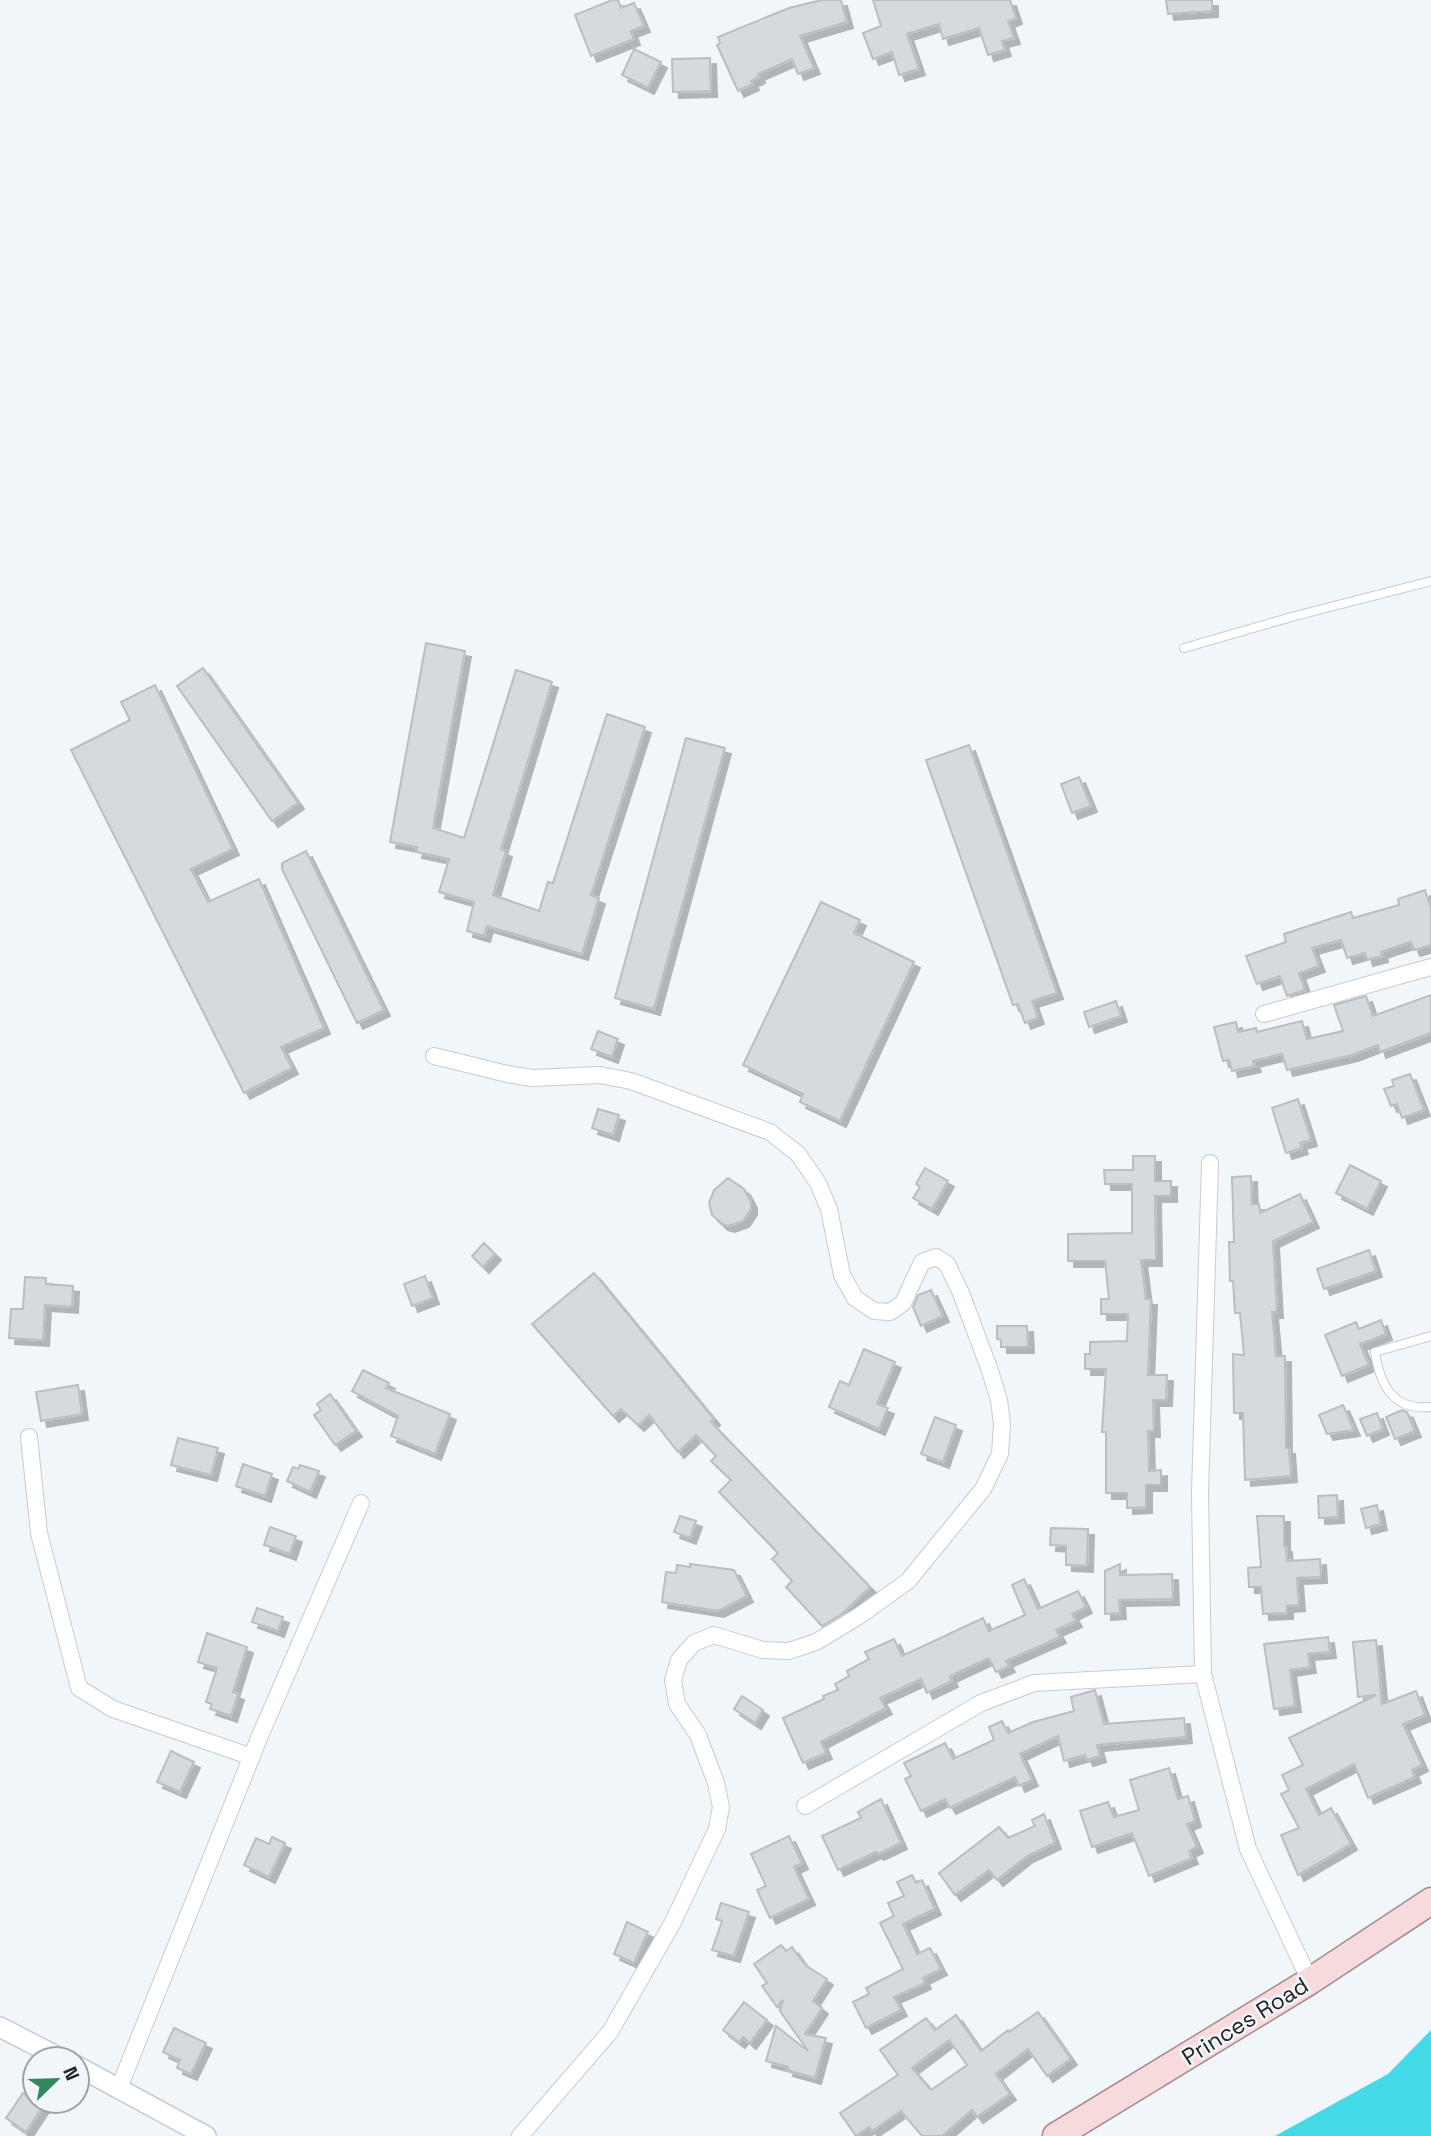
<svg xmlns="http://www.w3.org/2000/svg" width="1431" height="2136" viewBox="0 0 1431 2136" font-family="'Space Grotesk',sans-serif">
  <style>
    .water { fill: #44d9e6 }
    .building { fill: #d5dadf; stroke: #babec3; stroke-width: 2; fill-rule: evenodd; filter: url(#shadow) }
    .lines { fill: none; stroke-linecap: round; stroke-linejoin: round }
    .service-casing { stroke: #c7cbd0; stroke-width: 10 }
    .minor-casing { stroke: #c7cbd0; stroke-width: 18 }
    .tertiary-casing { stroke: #c7cbd0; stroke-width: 22 }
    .primary-casing { stroke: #a88a8d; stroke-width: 29 }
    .service { stroke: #fff; stroke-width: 8 }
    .minor { stroke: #fff; stroke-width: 16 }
    .tertiary { stroke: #fff; stroke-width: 19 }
    .primary { stroke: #f7dadc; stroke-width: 26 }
    .labels { text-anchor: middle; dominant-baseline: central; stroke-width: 5; stroke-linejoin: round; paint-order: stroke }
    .street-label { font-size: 23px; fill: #212324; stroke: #f1f6fb }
  </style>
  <defs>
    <filter id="shadow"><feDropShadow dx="6" dy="6" stdDeviation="0" flood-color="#0004"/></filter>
  </defs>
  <rect width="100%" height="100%" fill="#f1f6fb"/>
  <polygon class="water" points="1431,2030 1431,2136 1275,2136 1388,2074"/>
  <g class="building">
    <polygon points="612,0 618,0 621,8 634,3 644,26 631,31 634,39 591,56 575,15"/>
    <polygon points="822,0 841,0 847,22 800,36 814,68 798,74 792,59 758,74 759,77 751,81 753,84 738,91 717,45 720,43 718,37 789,8"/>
    <polygon points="873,0 1010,0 1016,18 1008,21 1014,38 1002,41 1005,50 988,55 979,28 943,39 939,24 907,34 919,69 899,75 892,52 873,59 863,33 881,26"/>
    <polygon points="1166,0 1212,0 1212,11 1168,14"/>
    <polygon points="634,49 661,62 648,88 622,75"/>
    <polygon points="710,58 711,91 673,92 672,59"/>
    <polygon points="426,643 465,651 433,828 464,838 516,670 552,682 501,849 506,851 493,895 539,911 548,882 553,883 607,714 645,727 591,895 599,898 582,954 487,926 484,936 467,931 474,902 439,892 449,859 416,852 417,847 390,842"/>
    <polygon points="203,668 298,803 272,821 177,686"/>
    <polygon points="155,685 233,849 191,869 208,902 259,879 324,1028 281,1047 292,1068 244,1093 71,750 130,720 121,702"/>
    <polygon points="686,738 725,748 654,1009 615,998"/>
    <polygon points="969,745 1057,993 1032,1001 1038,1018 1025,1023 1018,1004 1013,1005 926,760"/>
    <polygon points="1079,777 1091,806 1072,813 1061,784"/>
    <polygon points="306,851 384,1010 357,1023 282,869 282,863"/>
    <polygon points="1425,890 1431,908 1431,945 1414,950 1411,942 1381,952 1382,956 1367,960 1365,953 1347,958 1341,940 1312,948 1319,966 1299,973 1305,990 1287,996 1280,976 1257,984 1246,956 1286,942 1284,934 1351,912 1353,918 1399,905 1398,899"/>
    <polygon points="821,902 860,920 854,933 914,962 840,1121 800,1102 803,1094 743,1065"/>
    <polygon points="1431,995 1431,1033 1380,1052 1378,1045 1352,1055 1287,1070 1282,1054 1253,1061 1255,1066 1232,1071 1229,1060 1223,1061 1214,1027 1236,1022 1238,1032 1256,1028 1257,1032 1302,1021 1307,1039 1343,1031 1334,1005 1366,996 1373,1016"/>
    <polygon points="1116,1001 1121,1016 1089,1027 1084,1012"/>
    <polygon points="598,1031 618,1039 612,1057 591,1049"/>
    <polygon points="1410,1074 1424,1110 1402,1118 1397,1104 1391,1106 1384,1089 1394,1086 1392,1080"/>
    <polygon points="1298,1099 1311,1140 1300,1143 1302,1148 1286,1153 1272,1108"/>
    <polygon points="598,1109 619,1115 613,1135 592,1128"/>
    <polygon points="1133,1156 1155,1156 1155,1181 1171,1181 1171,1196 1155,1196 1156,1260 1141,1260 1146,1299 1151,1299 1148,1375 1167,1375 1166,1400 1153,1400 1154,1431 1148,1431 1149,1471 1161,1470 1161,1485 1146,1485 1146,1507 1127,1508 1127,1493 1106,1493 1106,1432 1102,1432 1106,1369 1085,1369 1085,1354 1090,1354 1090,1342 1127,1341 1128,1314 1101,1314 1101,1299 1109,1299 1105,1261 1068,1261 1068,1234 1132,1233 1132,1184 1105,1184 1104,1170 1133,1170"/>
    <polygon points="1350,1165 1381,1181 1367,1209 1336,1193"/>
    <polygon points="925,1168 948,1181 932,1209 913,1198 920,1187 916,1184"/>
    <polygon points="1251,1176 1252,1204 1259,1204 1260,1213 1300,1194 1313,1222 1273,1241 1277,1312 1272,1312 1276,1356 1285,1356 1286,1448 1289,1448 1291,1476 1245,1480 1243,1413 1234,1413 1233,1354 1244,1355 1240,1313 1235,1313 1233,1281 1230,1281 1229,1242 1234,1242 1232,1177"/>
    <polygon points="728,1178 744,1189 751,1202 751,1209 743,1221 729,1226 722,1224 712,1215 709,1203 714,1190"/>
    <polygon points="484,1243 495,1254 483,1267 472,1256"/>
    <polygon points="1369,1250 1376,1271 1324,1289 1317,1269"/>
    <polygon points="594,1273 714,1419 711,1422 870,1587 842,1614 822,1626 786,1587 792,1581 772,1559 778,1553 719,1492 731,1480 711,1461 716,1456 696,1435 678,1452 649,1415 638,1425 621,1409 613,1416 532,1324"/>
    <polygon points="425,1276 433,1298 412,1306 404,1284"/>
    <polygon points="25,1277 46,1278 46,1284 73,1286 72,1307 45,1305 43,1340 9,1338 11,1309 23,1309"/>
    <polygon points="931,1290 943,1316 921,1326 913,1307 918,1295"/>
    <polygon points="1381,1320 1386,1334 1360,1344 1369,1365 1342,1376 1325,1335 1356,1322 1359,1329"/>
    <polygon points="997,1326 1027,1326 1028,1347 1001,1347 1001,1340 997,1339"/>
    <polygon points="864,1349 895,1362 877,1404 888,1408 879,1429 829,1407 840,1381 849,1385"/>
    <polygon points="363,1370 389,1383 386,1388 450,1414 435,1454 391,1436 398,1416 352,1391"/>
    <polygon points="78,1385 82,1414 41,1421 36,1392"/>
    <polygon points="330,1394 356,1431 335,1445 314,1415 321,1410 317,1404"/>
    <polygon points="1343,1405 1354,1430 1327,1434 1319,1415"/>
    <polygon points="1402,1410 1407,1412 1415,1431 1395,1439 1386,1417"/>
    <polygon points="1377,1413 1383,1429 1367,1436 1360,1419"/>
    <polygon points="935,1417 956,1425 943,1462 921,1454"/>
    <polygon points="178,1438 218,1448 211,1475 171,1465"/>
    <polygon points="243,1464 272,1474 265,1496 236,1486"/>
    <polygon points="300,1465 319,1471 310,1492 287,1481 293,1467 298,1469"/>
    <polygon points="1337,1495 1338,1517 1319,1518 1318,1496"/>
    <polygon points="1377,1505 1381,1524 1366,1528 1361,1509"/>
    <polygon points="680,1516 696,1521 690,1538 674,1532"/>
    <polygon points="1257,1516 1284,1516 1284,1546 1286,1546 1287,1561 1320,1559 1321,1577 1297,1578 1299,1605 1287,1606 1287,1613 1263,1614 1261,1587 1249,1587 1248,1568 1261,1567"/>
    <polygon points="270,1527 296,1536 290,1554 264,1545"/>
    <polygon points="1051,1528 1088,1529 1087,1566 1066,1565 1066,1546 1050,1545"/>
    <polygon points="690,1564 734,1570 747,1596 718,1611 662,1602 666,1572 676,1573 677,1565 690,1567"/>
    <polygon points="1120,1564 1120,1575 1172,1574 1173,1599 1119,1600 1120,1613 1105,1614 1105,1571"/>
    <polygon points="1024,1579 1038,1609 1078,1591 1086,1607 1072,1614 1076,1621 1056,1630 1060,1637 1006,1661 1009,1666 996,1672 989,1658 950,1676 952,1681 927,1693 921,1679 880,1698 886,1708 821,1742 826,1753 803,1763 783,1718 824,1699 823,1696 838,1690 835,1684 849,1676 847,1671 869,1659 865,1652 894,1639 902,1656 983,1618 989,1631 1025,1615 1012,1585"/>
    <polygon points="257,1608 283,1617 278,1631 252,1622"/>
    <polygon points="207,1633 247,1647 233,1692 238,1694 231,1716 210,1709 212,1704 206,1702 217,1668 198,1662"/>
    <polygon points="1328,1637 1330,1652 1308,1654 1310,1667 1290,1670 1295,1706 1274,1709 1264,1644"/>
    <polygon points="1376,1640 1382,1704 1416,1691 1425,1715 1403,1724 1422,1765 1412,1770 1415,1777 1368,1798 1354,1764 1306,1789 1319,1815 1331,1808 1351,1844 1298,1875 1281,1835 1299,1828 1281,1794 1289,1790 1282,1775 1303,1765 1289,1738 1376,1695 1358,1697 1353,1642"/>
    <polygon points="1095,1690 1104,1724 1184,1718 1186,1737 1097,1745 1100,1756 1087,1760 1085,1755 1064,1761 1058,1736 1020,1754 1032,1780 1019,1786 1015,1777 950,1808 945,1799 921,1811 905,1779 911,1776 904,1763 945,1743 953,1759 994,1740 989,1727 1002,1721 1008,1733 1033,1722 1074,1711 1071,1697"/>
    <polygon points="742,1696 763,1710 755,1723 734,1709"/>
    <polygon points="171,1751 194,1762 180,1792 157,1782"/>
    <polygon points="1169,1768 1178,1799 1188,1796 1195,1821 1187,1824 1197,1847 1189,1851 1192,1858 1149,1876 1132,1833 1092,1847 1080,1811 1108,1802 1114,1817 1139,1810 1130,1780"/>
    <polygon points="881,1799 901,1843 878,1854 876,1852 838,1870 822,1836 861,1818 858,1812"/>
    <polygon points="1044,1814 1055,1843 1027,1856 997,1880 989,1870 955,1895 939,1873 999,1827 1008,1838 1035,1826 1032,1820"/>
    <polygon points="789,1836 802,1863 794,1867 809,1899 770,1918 757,1890 766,1886 751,1854"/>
    <polygon points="272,1837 285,1843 269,1877 244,1865 256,1838 269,1844"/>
    <polygon points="912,1875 916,1883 922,1880 935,1909 903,1924 917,1954 930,1948 941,1969 923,1978 925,1983 894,1997 901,2010 866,2028 853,2002 869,1994 866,1988 903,1969 880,1923 894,1916 888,1903 904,1896 897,1882"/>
    <polygon points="721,1903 749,1912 734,1956 712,1950 722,1921 716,1919"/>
    <polygon points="627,1922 648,1932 634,1963 614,1954"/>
    <polygon points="781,1945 786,1951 792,1947 805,1965 827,1979 813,2001 822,2008 805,2034 826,2038 815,2078 787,2070 788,2067 766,2061 776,2026 808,2051 780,2011 783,2000 777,2007 762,1986 767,1983 754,1964"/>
    <polygon points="744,2002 767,2020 750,2043 743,2037 739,2042 723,2030"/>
    <path d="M1038 2012 1071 2059 1047 2076 1028 2049 996 2074 1010 2094 977 2117 972 2110 942 2136H922L901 2111 872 2131 869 2127 856 2136 840 2113 898 2075 880 2050 926 2018 935 2030 956 2015 981 2051 1008 2030 1009 2032ZM949 2040 967 2065 931 2090 912 2068Z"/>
    <polygon points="174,2028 206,2043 191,2074 177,2068 180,2060 163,2052"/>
    <polygon points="23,2093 43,2106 26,2132 6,2118"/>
  </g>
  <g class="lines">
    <defs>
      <g id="service">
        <polyline points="1184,648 1295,616 1431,581"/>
        <path d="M1431 1336 1375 1352C1380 1385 1393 1411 1431 1407"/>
      </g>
      <g id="minor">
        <polyline points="1264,1014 1431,967"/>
        <polyline points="434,1056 507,1074 532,1078 600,1075 631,1081 770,1132 798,1154 818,1183 829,1209 842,1275 855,1298 874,1311 890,1312 903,1303 922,1262 936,1257 947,1264 961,1293 989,1368 999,1400 1002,1424 1000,1454 983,1489 908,1581 859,1616 816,1642 789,1651 763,1650 714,1635 694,1643 679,1660 673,1680 677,1704 698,1735 716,1783 721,1807 717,1829 672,1924 610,2032 520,2136"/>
        <polyline points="1210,1163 1200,1493 1203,1674 1248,1849 1310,1981"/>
        <polyline points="29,1437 39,1533 79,1688 113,1709 252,1757"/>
        <polyline points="805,1806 981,1703 1034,1683 1203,1674"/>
        <polyline points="119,2088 259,1738 361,1503"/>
      </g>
      <g id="tertiary">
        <polyline points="0,2027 62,2059"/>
        <polyline points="77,2066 206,2136"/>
      </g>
      <polyline id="primary" points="1056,2136 1310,1981 1431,1901"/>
    </defs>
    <use href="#service" class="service-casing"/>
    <use href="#minor" class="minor-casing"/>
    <use href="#tertiary" class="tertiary-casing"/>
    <use href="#primary" class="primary-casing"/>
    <use href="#service" class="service"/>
    <use href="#minor" class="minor"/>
    <use href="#tertiary" class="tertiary"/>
    <use href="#primary" class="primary"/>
  </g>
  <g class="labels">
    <g class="street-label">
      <text transform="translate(1245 2021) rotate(-32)">Princes Road</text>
    </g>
  </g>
  <g transform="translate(56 2080) rotate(67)"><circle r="33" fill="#f1f6fb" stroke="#9ea2a5" stroke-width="2"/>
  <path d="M0-5L12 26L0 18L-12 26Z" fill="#30885c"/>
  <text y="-10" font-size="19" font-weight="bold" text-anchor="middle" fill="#212324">N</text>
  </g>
</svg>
